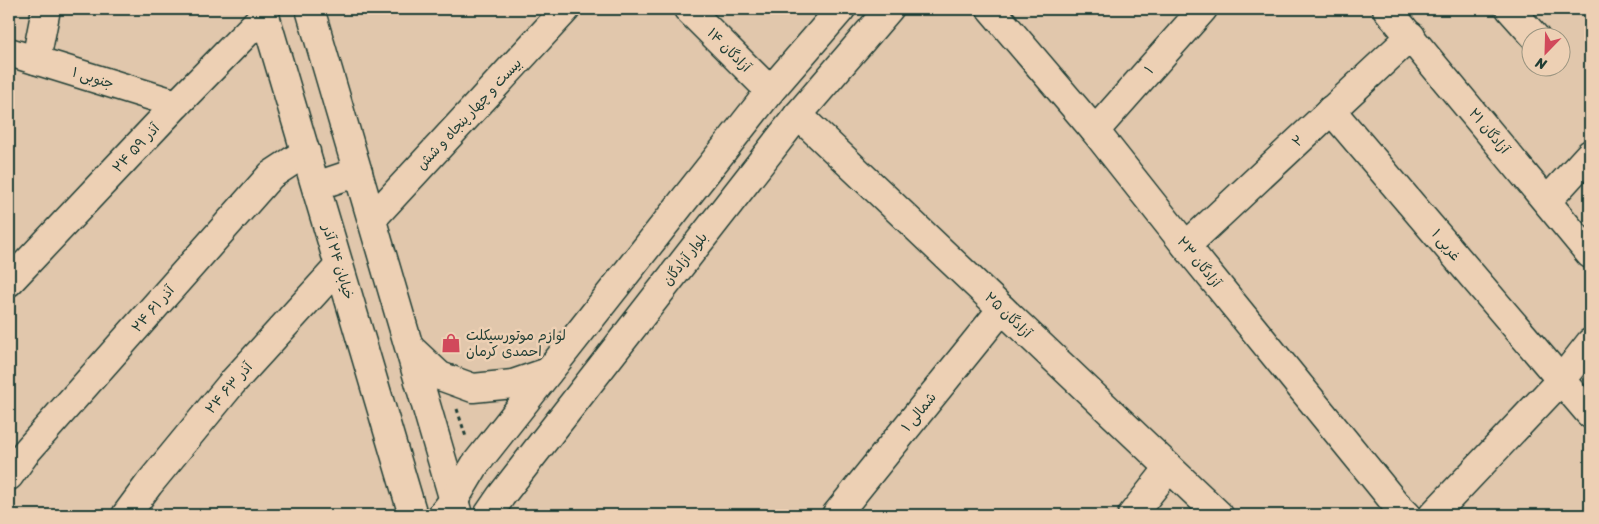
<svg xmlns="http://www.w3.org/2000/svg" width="1599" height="524" viewBox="0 0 1599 524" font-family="Sriracha,'Playpen Sans Arabic',sans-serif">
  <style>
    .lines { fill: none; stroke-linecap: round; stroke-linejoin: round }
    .minor-casing { stroke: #1f3d34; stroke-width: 31 }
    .major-casing { stroke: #1f3d34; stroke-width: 31 }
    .path { stroke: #1f3d34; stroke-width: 3; stroke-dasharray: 4 4; stroke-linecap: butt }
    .minor { stroke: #edd0b4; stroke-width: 28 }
    .major { stroke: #edd0b4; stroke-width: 28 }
    .labels { text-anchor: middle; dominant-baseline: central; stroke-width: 5; stroke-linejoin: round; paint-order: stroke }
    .street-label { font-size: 14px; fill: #1f3d34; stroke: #edd0b4 }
    .poi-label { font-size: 14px; fill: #1f3d34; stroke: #edd0b4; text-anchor: start }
  </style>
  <rect width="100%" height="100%" fill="#e1c7ac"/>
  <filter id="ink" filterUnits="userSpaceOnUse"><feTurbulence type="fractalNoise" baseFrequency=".02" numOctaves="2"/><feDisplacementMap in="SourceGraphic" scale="10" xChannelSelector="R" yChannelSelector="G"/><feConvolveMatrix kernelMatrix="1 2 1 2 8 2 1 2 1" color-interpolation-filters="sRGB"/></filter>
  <g filter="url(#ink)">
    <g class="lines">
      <defs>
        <g id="minor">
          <polyline points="688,9 770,91"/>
          <polyline points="991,9 1095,131 1186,246 1395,503 1407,515"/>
          <polyline points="1387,9 1590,254"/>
          <polyline points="1510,9 1536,38"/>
          <polyline points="9,52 177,104"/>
          <polyline points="36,60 46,9"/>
          <polyline points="1331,110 1590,414"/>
          <polyline points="798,115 1219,515"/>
          <polyline points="1095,131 1203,9"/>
          <polyline points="1547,201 1590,154"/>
          <polyline points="372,219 566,9"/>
          <polyline points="1186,246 1411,36"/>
          <polyline points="9,282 177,104 265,14"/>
          <polyline points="9,476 27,451 271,175 306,152"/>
          <polyline points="126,515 149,484 232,383 339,266"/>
          <polyline points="836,515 1002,309"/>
          <polyline points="1132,515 1169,468"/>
          <polyline points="1433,515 1561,380 1590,343"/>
        </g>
        <g id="major">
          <polyline points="263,9 413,515"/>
          <polyline points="310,9 457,511"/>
          <polyline points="316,186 358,172"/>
          <polyline points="410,348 440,376 473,388 513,384 548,372"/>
          <polyline points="442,515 454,500 475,465 770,91 841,9"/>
          <polyline points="488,515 501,496 798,115 889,9"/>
        </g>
      </defs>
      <use href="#minor" class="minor-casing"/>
      <use href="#major" class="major-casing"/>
      <polyline class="path" points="457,409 466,437"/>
      <use href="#minor" class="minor"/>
      <use href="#major" class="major"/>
    </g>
  </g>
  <defs>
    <symbol id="shop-bare" viewBox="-9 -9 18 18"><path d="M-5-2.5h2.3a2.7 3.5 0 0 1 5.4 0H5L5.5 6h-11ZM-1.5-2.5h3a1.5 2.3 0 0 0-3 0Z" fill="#d1495b" stroke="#edd0b4" stroke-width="2.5" paint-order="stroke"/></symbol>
  </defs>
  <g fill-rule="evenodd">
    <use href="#shop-bare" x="437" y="329" width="28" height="28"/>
  </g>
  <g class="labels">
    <g class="street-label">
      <text transform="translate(729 50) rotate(45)">آزادگان ۱۴</text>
      <text transform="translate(1149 70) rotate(-49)">۱</text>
      <text transform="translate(93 78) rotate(17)">۱ جنوبی</text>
      <text transform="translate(469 114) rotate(-47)">بیست و چهار پنجاه و شش</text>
      <text transform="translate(1489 131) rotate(50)">آزادگان ۲۱</text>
      <text transform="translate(1298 141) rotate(-43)">۲</text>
      <text transform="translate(136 148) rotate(-47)">۲۴ آذر ۵۹</text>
      <text transform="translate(1446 245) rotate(50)">۱ غربی</text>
      <text transform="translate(685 259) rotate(-52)">بلوار آزادگان</text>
      <text transform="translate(338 262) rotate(73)">خیابان ۲۴ آذر</text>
      <text transform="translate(1199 262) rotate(51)">آزادگان ۲۳</text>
      <text transform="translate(153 309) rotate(-49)">۲۴ آذر ۶۱</text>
      <text transform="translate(1008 315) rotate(44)">آزادگان ۲۵</text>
      <text transform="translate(229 388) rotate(-49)">۲۴ آذر ۶۳</text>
      <text transform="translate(919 412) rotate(-51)">۱ شمالی</text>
    </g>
    <g class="poi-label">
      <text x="466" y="335">لوازم موتورسیکلت<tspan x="466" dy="16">احمدی کرمان</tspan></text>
    </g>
  </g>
  <rect width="1599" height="524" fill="none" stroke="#edd0b4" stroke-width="30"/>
  <rect x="15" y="15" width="1569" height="494" fill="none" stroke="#1f3d34" stroke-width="2" filter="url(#ink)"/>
  <g transform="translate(1546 52) rotate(203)"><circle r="24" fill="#edd0b4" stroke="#9b9581"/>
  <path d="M0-4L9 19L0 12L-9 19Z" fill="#d1495b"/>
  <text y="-8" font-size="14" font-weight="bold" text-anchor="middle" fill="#1f3d34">N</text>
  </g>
</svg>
